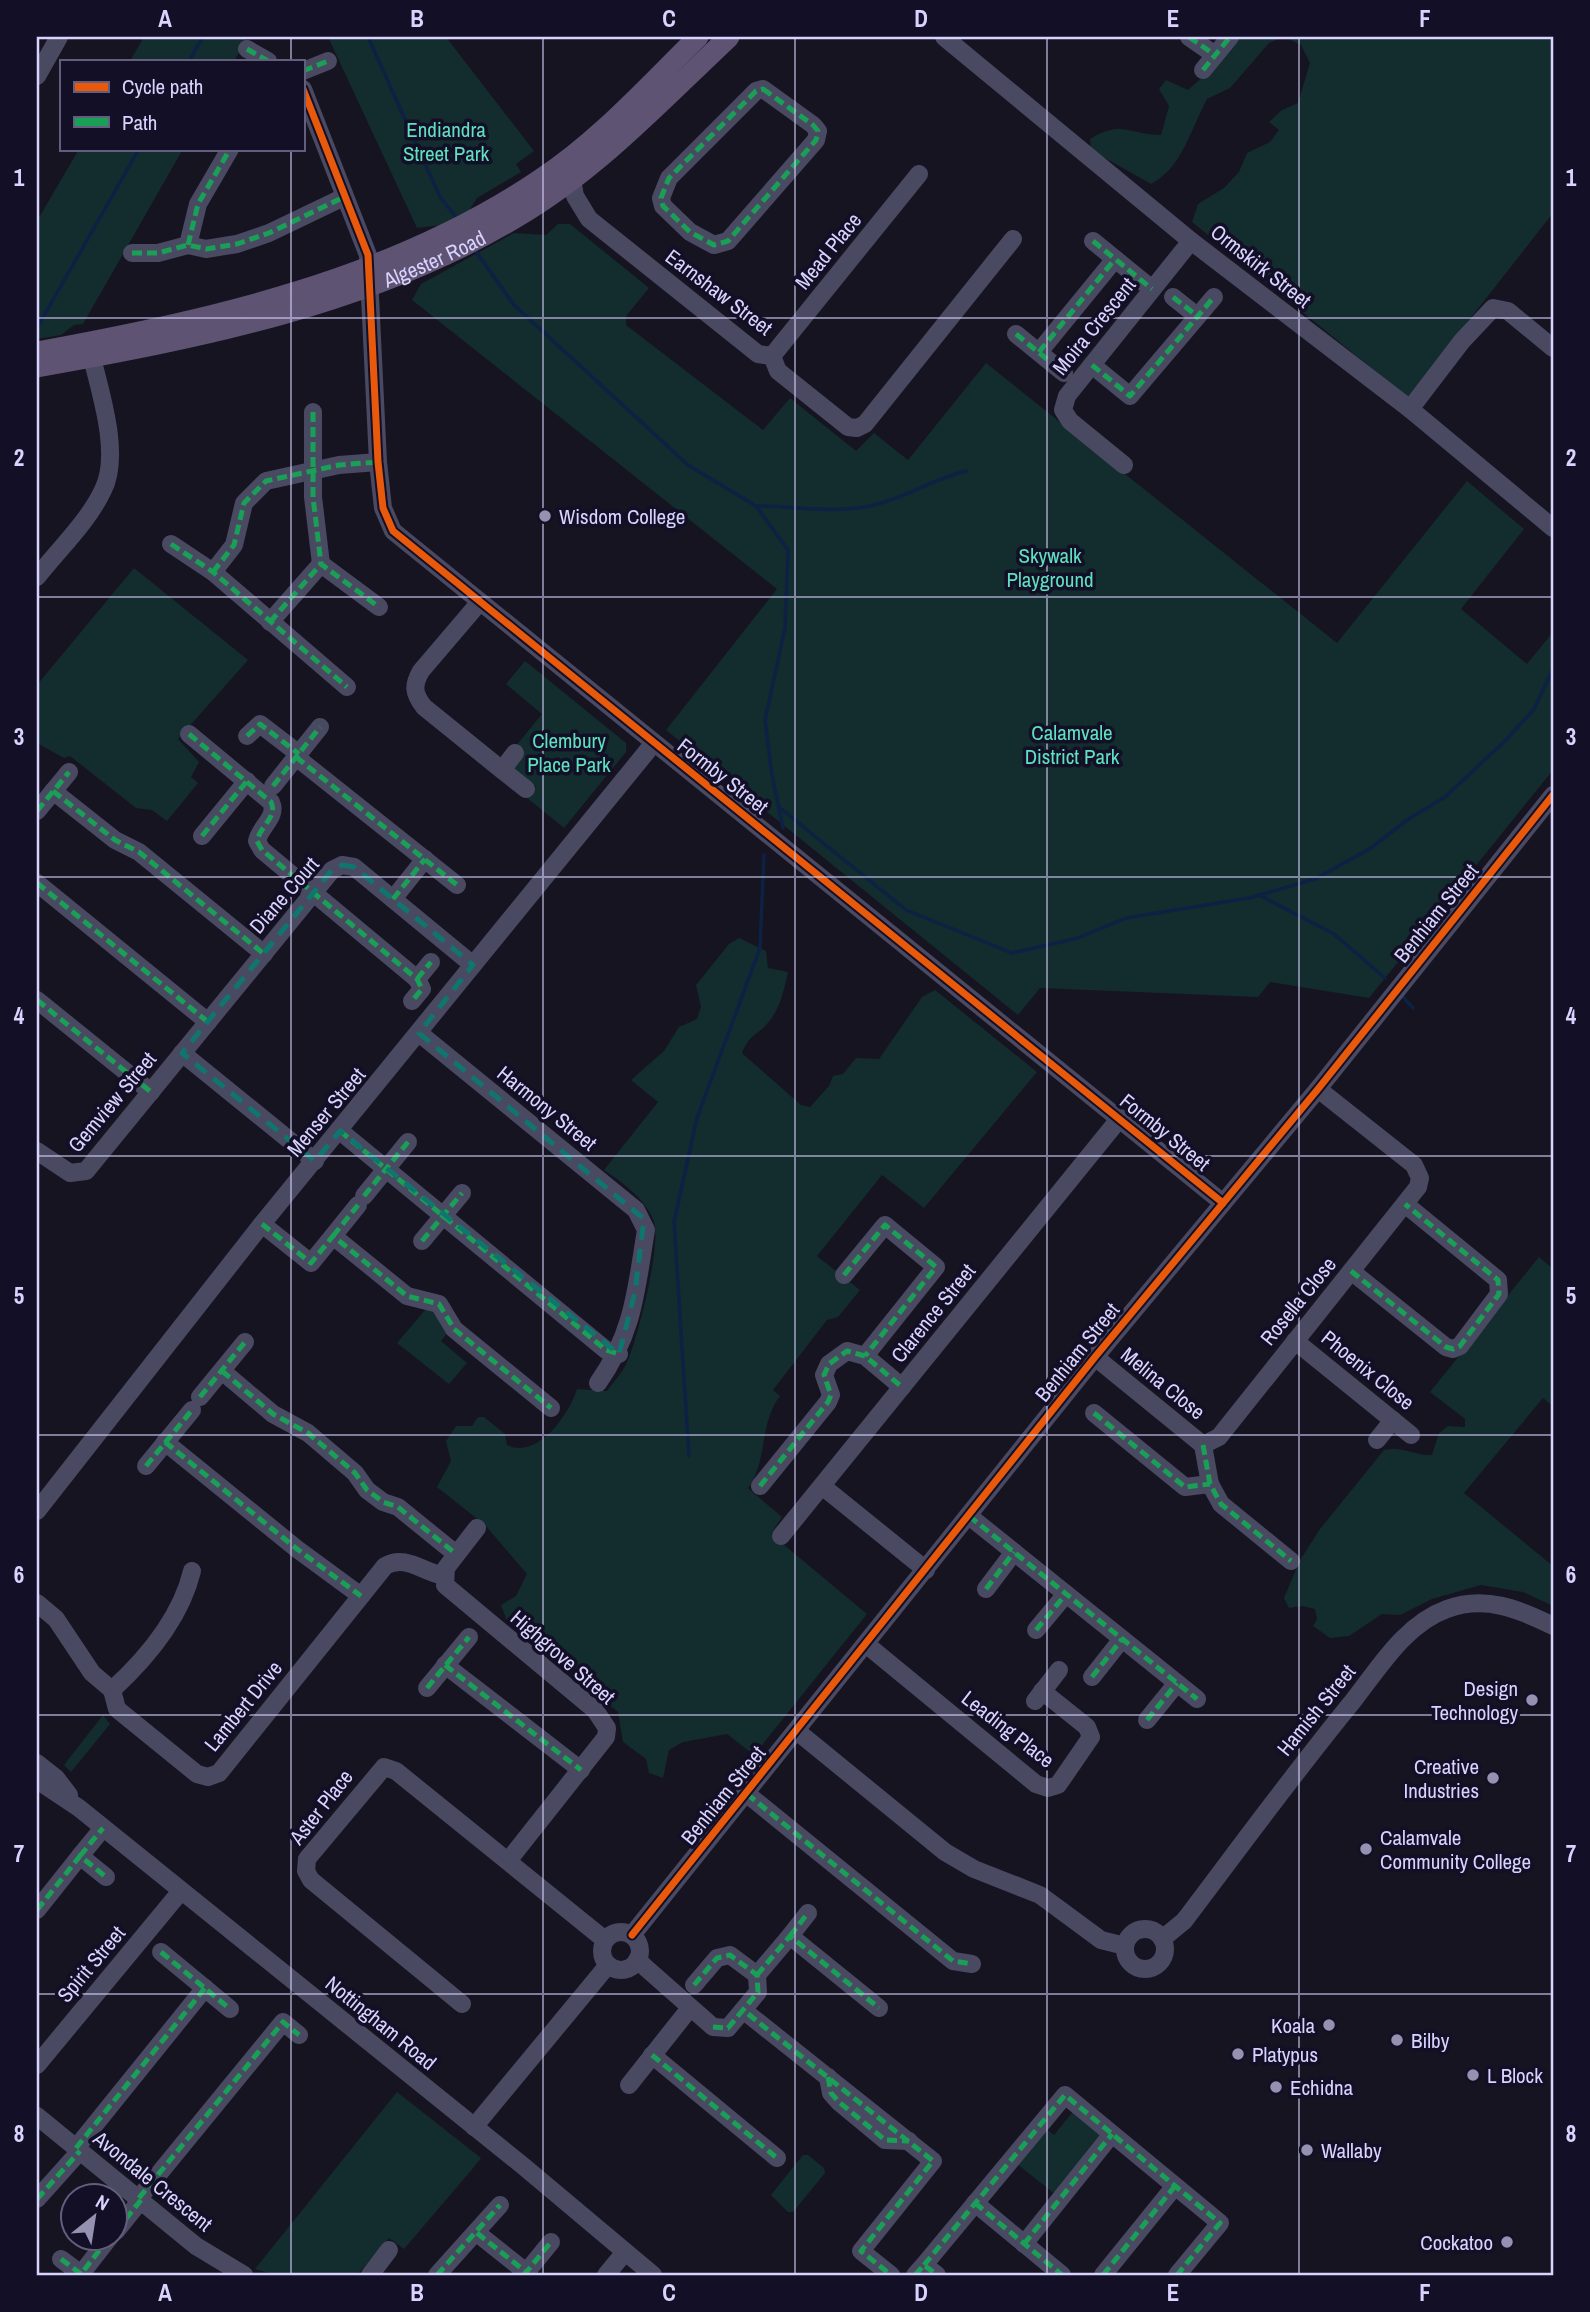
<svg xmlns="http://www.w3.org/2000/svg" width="1590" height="2312" viewBox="0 0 1590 2312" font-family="'Archivo Narrow',sans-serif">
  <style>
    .green { fill: #132c2d }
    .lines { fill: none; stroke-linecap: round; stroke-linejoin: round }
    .stream { stroke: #0d2144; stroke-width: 3.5 }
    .minor { stroke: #4a4962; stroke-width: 18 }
    .major { stroke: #5e5373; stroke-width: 21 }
    .quiet { stroke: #1a9f57; stroke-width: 5; stroke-dasharray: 10 5; stroke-linecap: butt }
    .cycleway-casing { stroke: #130f26; stroke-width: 11 }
    .cycleway { stroke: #e8590c; stroke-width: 7 }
    .marked { fill: none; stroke: #0f766e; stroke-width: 5; stroke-dasharray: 14 9; stroke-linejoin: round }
    .grid { fill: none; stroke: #d9d4ff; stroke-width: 2; stroke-opacity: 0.55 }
    .poi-dot { fill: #9591b1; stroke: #130f26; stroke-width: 2.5 }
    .labels { text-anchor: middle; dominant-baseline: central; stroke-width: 7; stroke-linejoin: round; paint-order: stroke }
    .park-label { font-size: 21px; fill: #5fe0c0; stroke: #130f26 }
    .street-label { font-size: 21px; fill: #d9d4ff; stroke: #130f26 }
    .poi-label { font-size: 21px; fill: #d9d4ff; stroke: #130f26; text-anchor: start }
    .neatline { fill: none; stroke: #d9d4ff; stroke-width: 2.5 }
    .grid-label { font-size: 23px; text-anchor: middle; font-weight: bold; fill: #d9d4ff }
  </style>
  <rect width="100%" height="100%" fill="#161421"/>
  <g class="green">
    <polygon points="144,37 248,37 234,61 130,61"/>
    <polygon points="328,37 446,37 534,151 516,164 521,172 477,198 469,211 443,225 417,228"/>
    <path d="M1235 37H1553V213L1408 398 1192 222 1198 204 1224 188 1239 172 1247 153 1270 142 1279 130 1269 122 1282 110 1298 103 1310 63 1301 45 1284 37 1269 43 1230 88 1207 99C1191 129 1182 168 1151 184L1091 150 1090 139C1122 119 1130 135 1161 135L1169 106 1159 89 1166 80 1188 90 1206 74Z"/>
    <polygon points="79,149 183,149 83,324 74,325 61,335 37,339 37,221"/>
    <polygon points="558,224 570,224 649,288 626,316 626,325 763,430 790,398 856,451 874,433 908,460 986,363 1337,643 1467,481 1524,529 1461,609 1527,664 1553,632 1553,770 1369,998 1270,982 1258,997 1040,988 1018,1015 666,730 777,589 412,300 421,284 514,233 546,235"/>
    <polygon points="134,568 248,660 178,739 199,762 191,777 198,783 167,821 152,810 136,808 70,756 64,758 37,743 37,685"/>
    <polygon points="525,661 626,743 626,752 564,828 527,798 536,786 513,768 524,754 515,747 542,714 506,684"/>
    <path d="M739 938 766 951 768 968 788 972C784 990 780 1010 767 1024 755 1037 750 1034 742 1053L801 1105 810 1107 829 1086 833 1076 843 1074 856 1058 879 1059 922 997 935 990 1037 1072 924 1208 882 1175 817 1256 860 1290 838 1317 827 1320 773 1390 780 1396C759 1423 768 1461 748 1488L782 1517 771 1534 867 1614 754 1755 727 1734 683 1742 669 1750 663 1778 649 1773 646 1759 623 1742 618 1712 507 1621 501 1605 516 1596 527 1574 485 1525 437 1487 451 1461 446 1441 456 1426H472L478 1417H484L505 1434 507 1445C537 1460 569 1415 577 1389L607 1391C614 1381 624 1371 628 1360 638 1336 663 1241 653 1219 643 1197 623 1183 604 1170L658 1102 631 1080 664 1051 679 1027 697 1019 701 1007 696 985 729 944Z"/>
    <path d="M1539 1257 1553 1269V1406L1543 1398 1464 1493 1553 1566V1606L1523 1592 1481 1585 1432 1599 1400 1615 1382 1614 1349 1636 1330 1638 1313 1626 1317 1619 1315 1609 1302 1606 1289 1608 1284 1598 1300 1560 1320 1529 1384 1450C1406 1446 1413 1456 1432 1455L1439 1433 1448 1426 1465 1427V1419L1430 1392Z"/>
    <polygon points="426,1309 434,1310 448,1332 441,1341 467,1363 449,1384 397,1343"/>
    <polygon points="103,1715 110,1724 71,1772 64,1765"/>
    <polygon points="397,2092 481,2158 474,2167 404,2249 389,2238 357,2275 275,2275 255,2269"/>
    <polygon points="1075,2109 1105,2134 1056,2195 1016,2163 1045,2128 1054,2135"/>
    <polygon points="803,2155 808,2155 824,2168 825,2173 793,2212 788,2212 771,2195"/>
  </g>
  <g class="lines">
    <g class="stream">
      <polyline points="368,37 440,197 455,216"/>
      <polyline points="189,61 203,37"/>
      <polyline points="477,253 514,305 688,465 756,506 788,550 785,628 765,720 772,775 783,828"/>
      <polyline points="37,328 139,149"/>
      <path d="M756 506C792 506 829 513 864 507 901 501 930 480 966 471"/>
      <polyline points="780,808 906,910 1012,953 1078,938 1126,918 1249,898 1315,879 1371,848 1407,820 1445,797 1506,740 1534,709 1553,669"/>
      <polyline points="1259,895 1334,934 1385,978"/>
      <polyline points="1403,997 1413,1008"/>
      <polyline points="689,1456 674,1222 697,1118 760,948 764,855"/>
    </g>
    <g class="minor">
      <polyline points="944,37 1191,241 1410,409 1553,528"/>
      <polyline points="1189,37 1215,55"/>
      <polyline points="247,49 268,61"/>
      <polyline points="1203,70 1230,37"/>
      <polyline points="303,71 328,61"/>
      <polyline points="37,76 59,37"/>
      <polyline points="303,89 368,255 378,462 383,508 393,531 1223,1203"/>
      <polygon points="763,89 813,125 818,131 816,140 728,241 714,245 690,232 663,206 661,198 669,178 756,91"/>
      <polyline points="572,179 575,196 589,219 758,354 772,356 778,371 848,427 857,428 865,424 1013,239"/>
      <polyline points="1093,241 1152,289"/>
      <polyline points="188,245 198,204 230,149"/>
      <polyline points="132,253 158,253 188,245 206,249 237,244 269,233 344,197"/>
      <polyline points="1173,297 1197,316"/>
      <polyline points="1016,334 1064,373"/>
      <polyline points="1039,352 1115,259"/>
      <polyline points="772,356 919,174"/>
      <polyline points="1092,365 1130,396 1214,297"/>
      <polyline points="1410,409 1462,341 1493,308 1508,311 1553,348"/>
      <polyline points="313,412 313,497 321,564 379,607"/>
      <polyline points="1124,465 1070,421 1063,410 1067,396 1191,241"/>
      <polyline points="171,544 213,572 347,687"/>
      <polyline points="213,572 234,545 244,503 266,481 339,465 378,462"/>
      <path d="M37 577C59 549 88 522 103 490 122 453 98 385 89 346"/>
      <path d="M479 603 421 671C413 685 413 693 424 707L502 770"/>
      <polyline points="270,622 321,564"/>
      <path d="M189 734 271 802C278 817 260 826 257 841L262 850 417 979 422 989 412 1001"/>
      <polyline points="247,736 260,724 299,754"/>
      <polyline points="515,753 502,770 526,789"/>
      <polyline points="296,757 457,885"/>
      <polyline points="273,786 320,727"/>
      <polyline points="53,791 115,840 139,852 264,954"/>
      <polyline points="37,811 69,772"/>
      <polyline points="202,836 247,781"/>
      <polyline points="37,883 208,1022"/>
      <polyline points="393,899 425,859"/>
      <polyline points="417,979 431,962"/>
      <polyline points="37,1000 151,1092"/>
      <path d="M419 1033 636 1210 646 1230C636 1290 634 1332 598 1383"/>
      <polyline points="182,1053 315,1161"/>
      <polyline points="340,1131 606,1350 619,1354"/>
      <polyline points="37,1151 70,1173 86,1171 332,870 342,865 354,867 473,965"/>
      <polyline points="364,1196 408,1142"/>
      <polyline points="262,1224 311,1263 333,1236 407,1296 439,1304 454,1329 551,1408"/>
      <polyline points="333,1236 358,1205"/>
      <polyline points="422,1241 462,1193"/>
      <polyline points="1351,1271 1446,1347 1453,1349 1460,1346 1499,1294 1498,1280 1405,1204"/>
      <polyline points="844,1275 885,1225 936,1267 865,1356"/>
      <polyline points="1295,1341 1411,1435"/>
      <polyline points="1095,1357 1203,1445"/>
      <polyline points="222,1371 273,1414 308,1433 355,1473 367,1490 383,1502 398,1507 456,1554"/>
      <polyline points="200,1397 245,1342"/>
      <polyline points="1094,1413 1185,1487 1210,1484"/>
      <polyline points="1377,1440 1393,1420"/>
      <polyline points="165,1442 297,1549 361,1596"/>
      <polyline points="1203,1445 1219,1437 1418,1187 1420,1178 1414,1165 1318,1089"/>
      <polyline points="1203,1445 1210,1484 1221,1504 1291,1561"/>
      <polyline points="146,1466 192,1410"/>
      <polyline points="760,1486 828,1402 831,1395 824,1375 829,1364 847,1351 865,1356 902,1387"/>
      <polyline points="822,1486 926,1570"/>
      <polyline points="37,1511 262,1224 653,744"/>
      <polyline points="969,1516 1197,1699"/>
      <polyline points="477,1528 446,1568 445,1585 595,1710 607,1728 606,1737 508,1861"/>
      <polyline points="781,1536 1120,1118"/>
      <polyline points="986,1589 1014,1552"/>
      <path d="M37 1603 56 1619 92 1673 112 1690 117 1709 197 1774 208 1777 219 1773 385 1566C406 1554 422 1572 444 1576"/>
      <polyline points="1036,1630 1066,1594"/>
      <polyline points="867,1645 1036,1784 1048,1788 1058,1785 1091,1737 1087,1727 1042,1691"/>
      <polyline points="445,1665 581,1770"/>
      <polyline points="1092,1677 1122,1639"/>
      <polyline points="427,1688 469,1637"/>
      <path d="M112 1690C147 1658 181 1617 192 1571"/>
      <polyline points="1035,1701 1059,1670"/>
      <polyline points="1147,1720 1177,1683"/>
      <polyline points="798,1732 945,1852 974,1869 1040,1895 1101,1940 1125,1946"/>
      <polyline points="37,1763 56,1778 69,1795"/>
      <polyline points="37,1780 79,1808 522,2165 653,2275"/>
      <polyline points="747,1794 953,1961 972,1964"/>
      <polyline points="80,1856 103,1828"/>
      <polyline points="37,1910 80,1856 106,1877"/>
      <circle cx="1145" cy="1949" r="20"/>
      <circle cx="621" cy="1951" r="19"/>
      <polyline points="632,1935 1095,1357 1318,1089 1553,795"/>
      <polyline points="790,1936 808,1913"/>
      <path d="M1162 1939 1184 1921C1240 1847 1294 1773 1353 1701 1379 1668 1405 1624 1447 1609 1485 1595 1519 1609 1553 1626"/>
      <polyline points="161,1952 230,2009"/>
      <polyline points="637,1960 713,2027 728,2028 743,2010 933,2161 861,2251 891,2275"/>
      <polyline points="757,1975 790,1936 879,2008"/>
      <polyline points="694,1985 717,1958 730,1955 757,1975 758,1992 743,2010"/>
      <polyline points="462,2004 311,1880 306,1871 307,1859 384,1767 396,1771 605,1940"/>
      <polyline points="652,2055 777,2158"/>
      <polyline points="37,2065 181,1891"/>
      <polyline points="828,2077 831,2093 839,2102 885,2140 909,2141"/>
      <polyline points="629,2085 690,2008"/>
      <polyline points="37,2116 196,2246 244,2275"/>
      <polyline points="474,2127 608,1965"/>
      <polyline points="76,2148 205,1988"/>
      <polyline points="139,2198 283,2022 299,2035"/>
      <polyline points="37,2199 80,2151"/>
      <polyline points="975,2203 1062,2275"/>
      <polyline points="116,2231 141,2200"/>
      <polyline points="477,2233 526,2272"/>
      <polyline points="1024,2244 1112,2134"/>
      <polyline points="61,2259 81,2274 109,2238"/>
      <polyline points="924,2265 1065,2095 1220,2223 1177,2275"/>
      <polyline points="370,2275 389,2250"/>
      <polyline points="437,2275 500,2205"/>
      <polyline points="524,2275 551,2242"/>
      <polyline points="606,2275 625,2252"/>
      <polyline points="915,2275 924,2265 937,2275"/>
      <polyline points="1103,2275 1175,2186"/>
    </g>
    <g class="major">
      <path d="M37 352C211 320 392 280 541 179 600 140 648 86 698 37"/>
      <path id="s1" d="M37 367C200 338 371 304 515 218 596 171 661 101 729 37"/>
    </g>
    <g class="quiet">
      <polyline points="1189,37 1215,55"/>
      <polyline points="247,49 268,61"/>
      <polyline points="1203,70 1230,37"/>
      <polyline points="303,71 328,61"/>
      <polygon points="763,89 813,125 818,131 816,140 728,241 714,245 690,232 663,206 661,198 669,178 756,91"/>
      <polyline points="1093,241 1152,289"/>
      <polyline points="188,245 198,204 230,149"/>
      <polyline points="132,253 158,253 188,245 206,249 237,244 269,233 344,197"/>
      <polyline points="1173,297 1197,316"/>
      <polyline points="1016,334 1064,373"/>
      <polyline points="1039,352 1115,259"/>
      <polyline points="1092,365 1130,396 1214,297"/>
      <polyline points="313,412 313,497 321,564 379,607"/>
      <polyline points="171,544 213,572 347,687"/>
      <polyline points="213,572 234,545 244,503 266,481 339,465 378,462"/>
      <polyline points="270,622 321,564"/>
      <path d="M189 734 271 802C278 817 260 826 257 841L262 850 417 979 422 989 412 1001"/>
      <polyline points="247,736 260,724 299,754"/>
      <polyline points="296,757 457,885"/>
      <polyline points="273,786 320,727"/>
      <polyline points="53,791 115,840 139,852 264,954"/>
      <polyline points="37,811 69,772"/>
      <polyline points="202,836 247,781"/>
      <polyline points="37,883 208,1022"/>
      <polyline points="393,899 425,859"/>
      <polyline points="417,979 431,962"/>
      <polyline points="37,1000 151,1092"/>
      <polyline points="340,1131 606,1350 619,1354"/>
      <polyline points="364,1196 408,1142"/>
      <polyline points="262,1224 311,1263 333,1236 407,1296 439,1304 454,1329 551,1408"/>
      <polyline points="333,1236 358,1205"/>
      <polyline points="422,1241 462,1193"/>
      <polyline points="1351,1271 1446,1347 1453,1349 1460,1346 1499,1294 1498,1280 1405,1204"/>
      <polyline points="844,1275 885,1225 936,1267 865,1356"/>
      <polyline points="222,1371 273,1414 308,1433 355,1473 367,1490 383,1502 398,1507 456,1554"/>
      <polyline points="200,1397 245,1342"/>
      <polyline points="1094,1413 1185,1487 1210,1484"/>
      <polyline points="165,1442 297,1549 361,1596"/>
      <polyline points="1203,1445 1210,1484 1221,1504 1291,1561"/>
      <polyline points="146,1466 192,1410"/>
      <polyline points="760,1486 828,1402 831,1395 824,1375 829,1364 847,1351 865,1356 902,1387"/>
      <polyline points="969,1516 1197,1699"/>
      <polyline points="986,1589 1014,1552"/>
      <polyline points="1036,1630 1066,1594"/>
      <polyline points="445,1665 581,1770"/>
      <polyline points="1092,1677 1122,1639"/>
      <polyline points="427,1688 469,1637"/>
      <polyline points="1147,1720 1177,1683"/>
      <polyline points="747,1794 953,1961 972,1964"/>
      <polyline points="80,1856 103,1828"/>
      <polyline points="37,1910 80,1856 106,1877"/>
      <polyline points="790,1936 808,1913"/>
      <polyline points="161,1952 230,2009"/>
      <polyline points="757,1975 790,1936 879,2008"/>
      <polyline points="694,1985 717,1958 730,1955 757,1975 758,1992 743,2010"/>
      <polyline points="713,2027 728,2028 743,2010 933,2161 861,2251 891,2275"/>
      <polyline points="652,2055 777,2158"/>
      <polyline points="828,2077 831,2093 839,2102 885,2140 909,2141"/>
      <polyline points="76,2148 205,1988"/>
      <polyline points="139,2198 283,2022 299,2035"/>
      <polyline points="37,2199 80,2151"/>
      <polyline points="975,2203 1062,2275"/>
      <polyline points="116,2231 141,2200"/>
      <polyline points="477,2233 526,2272"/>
      <polyline points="1024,2244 1112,2134"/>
      <polyline points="61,2259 81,2274 109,2238"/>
      <polyline points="924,2265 1065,2095 1220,2223 1177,2275"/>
      <polyline points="437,2275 500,2205"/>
      <polyline points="524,2275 551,2242"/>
      <polyline points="915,2275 924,2265 937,2275"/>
      <polyline points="1103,2275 1175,2186"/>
    </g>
    <defs>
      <g id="cycleway">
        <polyline points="303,89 368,255 378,462 383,508 393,531 1223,1203"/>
        <polyline points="632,1935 1095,1357 1318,1089 1553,795"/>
      </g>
    </defs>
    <use href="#cycleway" class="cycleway-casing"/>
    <use href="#cycleway" class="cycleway"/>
  </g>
  <path class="marked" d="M342 865 354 867 473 965 419 1033 644 1219 635 1292 619 1354 340 1131 315 1161 182 1053 332 870Z"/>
  <path class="grid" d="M291 37V61M543 37V2275M795 37V2275M1047 37V2275M1299 37V2275M291 149V2275M37 318H1553M37 597H1553M37 877H1553M37 1156H1553M37 1435H1553M37 1715H1553M37 1994H1553"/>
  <g class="poi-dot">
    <circle cx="545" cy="516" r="7"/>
    <circle cx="1532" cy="1700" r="7"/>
    <circle cx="1493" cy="1778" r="7"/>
    <circle cx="1366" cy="1849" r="7"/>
    <circle cx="1329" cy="2025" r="7"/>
    <circle cx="1397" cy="2040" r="7"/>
    <circle cx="1238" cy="2054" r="7"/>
    <circle cx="1473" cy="2075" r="7"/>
    <circle cx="1276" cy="2087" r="7"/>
    <circle cx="1307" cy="2150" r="7"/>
    <circle cx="1507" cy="2242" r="7"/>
  </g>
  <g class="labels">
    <g class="park-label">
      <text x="446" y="129">Endiandra<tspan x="446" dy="24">Street Park</tspan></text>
      <text x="1050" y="555">Skywalk<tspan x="1050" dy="24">Playground</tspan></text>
      <text x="1072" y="732">Calamvale<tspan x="1072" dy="24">District Park</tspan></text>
      <text x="569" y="740">Clembury<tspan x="569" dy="24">Place Park</tspan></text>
    </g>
    <g class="street-label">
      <text transform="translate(828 251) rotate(-51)">Mead Place</text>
      <text stroke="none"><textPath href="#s1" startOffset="413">Algester Road</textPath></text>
      <text transform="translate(1261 266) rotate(38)">Ormskirk Street</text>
      <text transform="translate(719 292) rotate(37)">Earnshaw Street</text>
      <text transform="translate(1094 326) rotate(-51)">Moira Crescent</text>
      <text transform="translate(723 776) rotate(38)">Formby Street</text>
      <text transform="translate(284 895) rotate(-49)">Diane Court</text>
      <text transform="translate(1436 913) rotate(-51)">Benhiam Street</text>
      <text transform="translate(112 1102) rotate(-50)">Gemview Street</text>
      <text transform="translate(547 1108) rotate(39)">Harmony Street</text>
      <text transform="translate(326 1112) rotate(-50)">Menser Street</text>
      <text transform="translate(1165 1132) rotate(39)">Formby Street</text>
      <text transform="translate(1298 1301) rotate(-51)">Rosella Close</text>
      <text transform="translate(933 1313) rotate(-51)">Clarence Street</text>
      <text transform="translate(1077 1352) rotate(-51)">Benhiam Street</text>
      <text transform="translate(1368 1370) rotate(39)">Phoenix Close</text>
      <text transform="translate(1163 1383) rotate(39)">Melina Close</text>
      <text transform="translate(563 1657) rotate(41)">Highgrove Street</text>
      <text transform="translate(243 1706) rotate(-51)">Lambert Drive</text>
      <text transform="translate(1316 1710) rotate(-51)">Hamish Street</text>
      <text transform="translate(1008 1729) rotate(38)">Leading Place</text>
      <text transform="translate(723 1795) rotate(-51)">Benhiam Street</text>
      <text transform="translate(321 1807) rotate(-52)">Aster Place</text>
      <text transform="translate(91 1964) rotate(-50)">Spirit Street</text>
      <text transform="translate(381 2023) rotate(39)">Nottingham Road</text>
      <text transform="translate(153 2181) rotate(39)">Avondale Crescent</text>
    </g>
    <g class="poi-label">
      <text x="559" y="516">Wisdom College</text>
      <text x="1518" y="1688" text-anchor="end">Design<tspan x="1518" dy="24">Technology</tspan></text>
      <text x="1479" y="1766" text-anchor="end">Creative<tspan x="1479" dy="24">Industries</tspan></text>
      <text x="1380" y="1837">Calamvale<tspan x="1380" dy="24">Community College</tspan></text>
      <text x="1315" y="2025" text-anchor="end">Koala</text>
      <text x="1411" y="2040">Bilby</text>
      <text x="1252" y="2054">Platypus</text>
      <text x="1487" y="2075">L Block</text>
      <text x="1290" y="2087">Echidna</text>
      <text x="1321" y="2150">Wallaby</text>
      <text x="1493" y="2242" text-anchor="end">Cockatoo</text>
    </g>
  </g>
  <rect width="1590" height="2312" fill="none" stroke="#130f26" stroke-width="77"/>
  <rect x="60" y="60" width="245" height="91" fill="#130f26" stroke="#625e7d" stroke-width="2"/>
  <rect x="74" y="82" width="35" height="10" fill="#e8590c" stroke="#625e7d" stroke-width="2"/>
  <text x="122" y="94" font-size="21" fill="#d9d4ff">Cycle path</text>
  <rect x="74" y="117" width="35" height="10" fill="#1a9f57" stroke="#625e7d" stroke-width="2"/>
  <text x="122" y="130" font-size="21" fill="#d9d4ff">Path</text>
  <g transform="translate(94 2217) rotate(30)"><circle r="33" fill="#130f26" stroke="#625e7d" stroke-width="2"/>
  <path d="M0-5L12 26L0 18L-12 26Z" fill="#9591b1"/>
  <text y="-10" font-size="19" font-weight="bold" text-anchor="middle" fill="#d9d4ff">N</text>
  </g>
  <rect x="38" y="38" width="1514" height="2236" class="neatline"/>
  <g class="grid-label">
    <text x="165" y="27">A</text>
    <text x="417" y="27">B</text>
    <text x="669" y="27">C</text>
    <text x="921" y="27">D</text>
    <text x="1173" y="27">E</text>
    <text x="1425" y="27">F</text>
    <text x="19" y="186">1</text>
    <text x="1571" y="186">1</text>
    <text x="19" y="466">2</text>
    <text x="1571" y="466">2</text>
    <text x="19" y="745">3</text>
    <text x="1571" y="745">3</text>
    <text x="19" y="1024">4</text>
    <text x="1571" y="1024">4</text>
    <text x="19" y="1304">5</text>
    <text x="1571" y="1304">5</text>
    <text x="19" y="1583">6</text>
    <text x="1571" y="1583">6</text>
    <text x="19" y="1862">7</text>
    <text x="1571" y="1862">7</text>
    <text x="19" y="2142">8</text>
    <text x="1571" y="2142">8</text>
    <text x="165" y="2301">A</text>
    <text x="417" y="2301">B</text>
    <text x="669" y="2301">C</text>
    <text x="921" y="2301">D</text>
    <text x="1173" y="2301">E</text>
    <text x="1425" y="2301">F</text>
  </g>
</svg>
